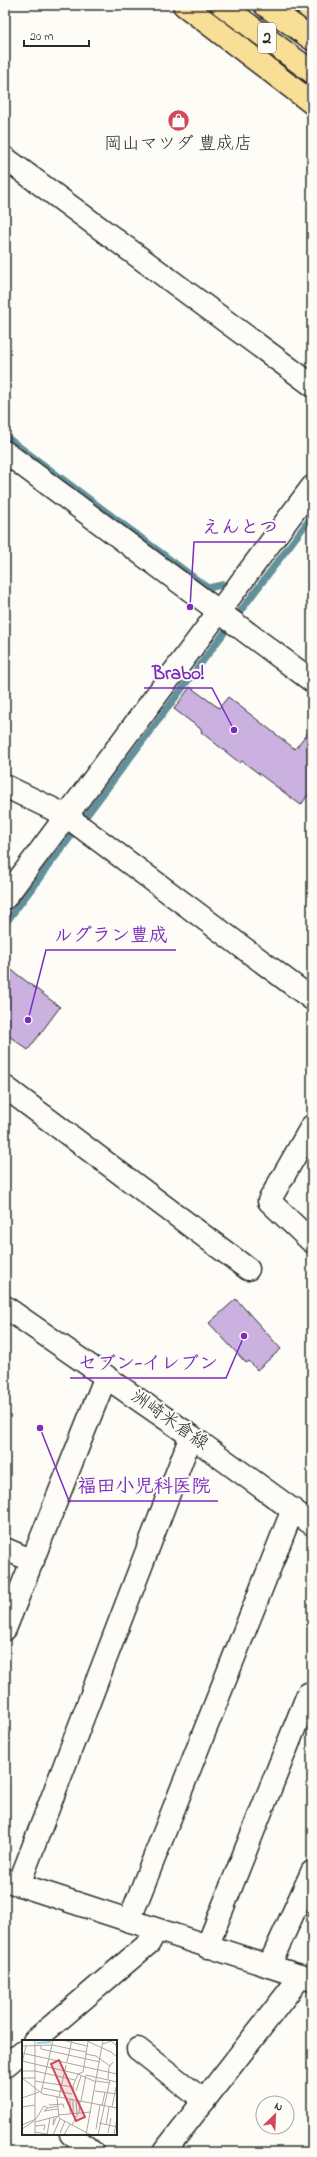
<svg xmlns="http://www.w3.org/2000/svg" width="317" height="2157" viewBox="0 0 317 2157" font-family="'Indie Flower','Klee One',sans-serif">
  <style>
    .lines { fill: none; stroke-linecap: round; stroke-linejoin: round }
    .stream { stroke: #62909b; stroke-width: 7 }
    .building { fill: #cab1df; stroke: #2b2b2b }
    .street-casing { stroke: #2b2b2b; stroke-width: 25 }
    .secondary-casing { stroke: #2b2b2b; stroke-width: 25 }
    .highway-casing { stroke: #2b2b2b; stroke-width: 25 }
    .street { stroke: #fdfcf7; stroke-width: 22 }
    .secondary { stroke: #fdfcf7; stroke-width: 22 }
    .highway { stroke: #f9df96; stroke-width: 22 }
    .labels { text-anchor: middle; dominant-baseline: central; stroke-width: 4; stroke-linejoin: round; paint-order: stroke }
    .shield { fill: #fdfcf7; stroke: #6a6a68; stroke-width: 1 }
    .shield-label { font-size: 17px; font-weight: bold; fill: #2b2b2b }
    .poi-label { font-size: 18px; fill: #2b2b2b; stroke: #fdfcf7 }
    .street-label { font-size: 18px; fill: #2b2b2b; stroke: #fdfcf7 }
    .inset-river { fill: none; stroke: #87d4e6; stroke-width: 2 }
    .inset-road { fill: none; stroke: #a9a8a5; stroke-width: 1 }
    .view { fill: #d1495b; fill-opacity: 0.15; stroke: #d1495b; stroke-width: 2 }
    .inset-edge { fill: none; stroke: #2b2b2b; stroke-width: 2 }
    .leader { fill: none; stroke: #7b2cbf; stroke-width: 1.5 }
    .callout-dot { fill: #7b2cbf; stroke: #fdfcf7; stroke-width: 1.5 }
    .callout-label { font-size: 19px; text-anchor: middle; font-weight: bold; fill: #7b2cbf; stroke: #fdfcf7; stroke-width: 4; stroke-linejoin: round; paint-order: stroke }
  </style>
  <rect width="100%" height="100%" fill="#fdfcf7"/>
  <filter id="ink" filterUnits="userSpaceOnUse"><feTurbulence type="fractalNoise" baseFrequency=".025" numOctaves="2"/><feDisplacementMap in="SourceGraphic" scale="8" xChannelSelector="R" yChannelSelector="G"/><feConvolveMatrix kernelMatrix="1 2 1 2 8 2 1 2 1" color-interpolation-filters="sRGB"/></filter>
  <g filter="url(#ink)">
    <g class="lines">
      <g class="stream">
        <polyline points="5,436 208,588 226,584 233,590"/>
        <polyline points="5,924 312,516"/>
      </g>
    </g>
    <g class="building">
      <polygon points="190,687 219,708 228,697 295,749 312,727 312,789 301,805 242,761 240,763 201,732 202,730 174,709"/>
      <polygon points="5,965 60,1007 28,1050 5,1033"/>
      <polygon points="236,1299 281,1349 257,1370 249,1361 246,1363 209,1323"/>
    </g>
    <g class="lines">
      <defs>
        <g id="street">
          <polyline points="5,158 312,385"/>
          <polyline points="5,452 312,681"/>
          <polyline points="5,786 65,815 312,999"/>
          <polyline points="5,898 312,487"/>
          <polyline points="5,1087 248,1269"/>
          <polyline points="311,1241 269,1201 312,1126"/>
          <polyline points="5,1549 33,1561"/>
          <polyline points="5,1629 106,1376"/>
          <polyline points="5,1880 312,1980"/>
          <polyline points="19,1884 191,1436"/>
          <polyline points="129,1921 293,1509"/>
          <polyline points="207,1947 308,1694 312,1695"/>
          <polyline points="269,1966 312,1872"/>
          <polyline points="34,2041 149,1943 156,1930"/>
          <polyline points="138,2049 204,2101"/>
          <polyline points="5,2066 23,2051"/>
          <polyline points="71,2134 92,2152"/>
          <polyline points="164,2152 301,1976"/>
        </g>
        <polyline id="secondary" points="5,1307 191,1436 312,1524"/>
        <g id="highway">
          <polyline points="184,5 312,103"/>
          <polyline points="222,5 312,72"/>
          <polyline points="265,5 312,39"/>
          <polyline points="306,5 312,10"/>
        </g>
      </defs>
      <use href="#street" class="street-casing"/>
      <use href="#secondary" class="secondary-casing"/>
      <use href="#highway" class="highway-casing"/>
      <use href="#street" class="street"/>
      <use href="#secondary" class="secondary"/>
      <use href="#highway" class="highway"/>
    </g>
  </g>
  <defs>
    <symbol id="shop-disc" viewBox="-11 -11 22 22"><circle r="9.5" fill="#d1495b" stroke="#fdfcf7"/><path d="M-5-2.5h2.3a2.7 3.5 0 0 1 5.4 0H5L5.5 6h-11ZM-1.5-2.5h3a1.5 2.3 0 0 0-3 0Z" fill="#fff"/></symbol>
  </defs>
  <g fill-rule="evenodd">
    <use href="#shop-disc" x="166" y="108" width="25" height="25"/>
  </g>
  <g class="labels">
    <rect class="shield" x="258" y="23" width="18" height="30" rx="3"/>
    <g class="shield-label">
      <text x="267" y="38">2</text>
    </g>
    <g class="poi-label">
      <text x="178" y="145">岡山マツダ 豊成店</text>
    </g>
    <g class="street-label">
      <text transform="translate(169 1421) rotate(35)">洲崎米倉線</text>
    </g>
  </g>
  <g transform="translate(22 2040)">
    <rect width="95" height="95" fill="#fdfcf7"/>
    <path class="inset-river" d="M15 3 29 2"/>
    <path class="inset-road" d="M40 0 65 6M63 0 89 12 95 17M81 4 89 1 95 6M0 6 30 5 64 12M19 6V9L78 22M0 13 95 34M64 14 74 16 88 26M0 21 56 34 74 42M45 22 50 0M0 23 4 6M0 31H13L53 40M56 34 61 32 66 2M0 38H13M0 38 21 54 95 68M86 40 87 27 91 22M13 41 51 47M74 41 88 43M21 48 50 54M54 51 59 36M73 51 95 54M19 53 31 0M52 53 51 46 56 34M35 57 37 78 69 95M37 57 44 25M0 58 17 52M48 59V74M51 60V74M54 60 55 73M59 61 64 35 95 42M27 65 41 64 42 68M80 66 83 52M0 67 13 65M90 67 94 47M26 68 22 71 36 69M57 73 58 61M36 75 69 72M32 77 31 85 35 76M13 82 36 76M77 83 95 87M0 85 14 79 22 66 26 68 36 66M50 85 56 73M84 85 87 67M13 86 23 85 22 90M0 89 12 81M74 89 78 65M13 92 25 94M38 93 43 81M86 93 89 78M13 95V0M25 95 28 78M31 95 38 79M42 95 48 84M64 95 81 0M76 95 88 40M92 95 95 78"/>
    <path class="view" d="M37 20 63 77 54 81 29 24Z"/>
    <rect width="95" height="95" class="inset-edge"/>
  </g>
  <path class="leader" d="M190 607L194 542H286M234 730L212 688H144M28 1020L46 950H176M244 1336L226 1378H70M40 1428L69 1501H218"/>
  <g class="callout-dot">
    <circle cx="190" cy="607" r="4"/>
    <circle cx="234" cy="730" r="4"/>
    <circle cx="28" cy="1020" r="4"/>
    <circle cx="244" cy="1336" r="4"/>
    <circle cx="40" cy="1428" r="4"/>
  </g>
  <g class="callout-label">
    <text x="240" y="533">えんとつ</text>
    <text x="178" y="679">Brabo!</text>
    <text x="111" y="941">ルグラン豊成</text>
    <text x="148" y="1369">セブン-イレブン</text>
    <text x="144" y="1492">福田小児科医院</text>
  </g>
  <rect width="317" height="2157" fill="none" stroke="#fdfcf7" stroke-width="20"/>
  <rect x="10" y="10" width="297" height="2137" fill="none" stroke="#2b2b2b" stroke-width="1.5" filter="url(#ink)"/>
  <g transform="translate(275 2115) rotate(24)"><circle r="19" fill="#fdfcf7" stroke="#a9a8a5"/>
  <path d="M0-3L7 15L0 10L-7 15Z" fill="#d1495b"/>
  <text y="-6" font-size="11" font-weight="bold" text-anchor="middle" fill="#2b2b2b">N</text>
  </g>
  <path d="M24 40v6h65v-6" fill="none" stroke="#2b2b2b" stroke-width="2"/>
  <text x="30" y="40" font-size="12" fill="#2b2b2b" stroke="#fdfcf7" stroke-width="3" paint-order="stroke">20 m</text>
</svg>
